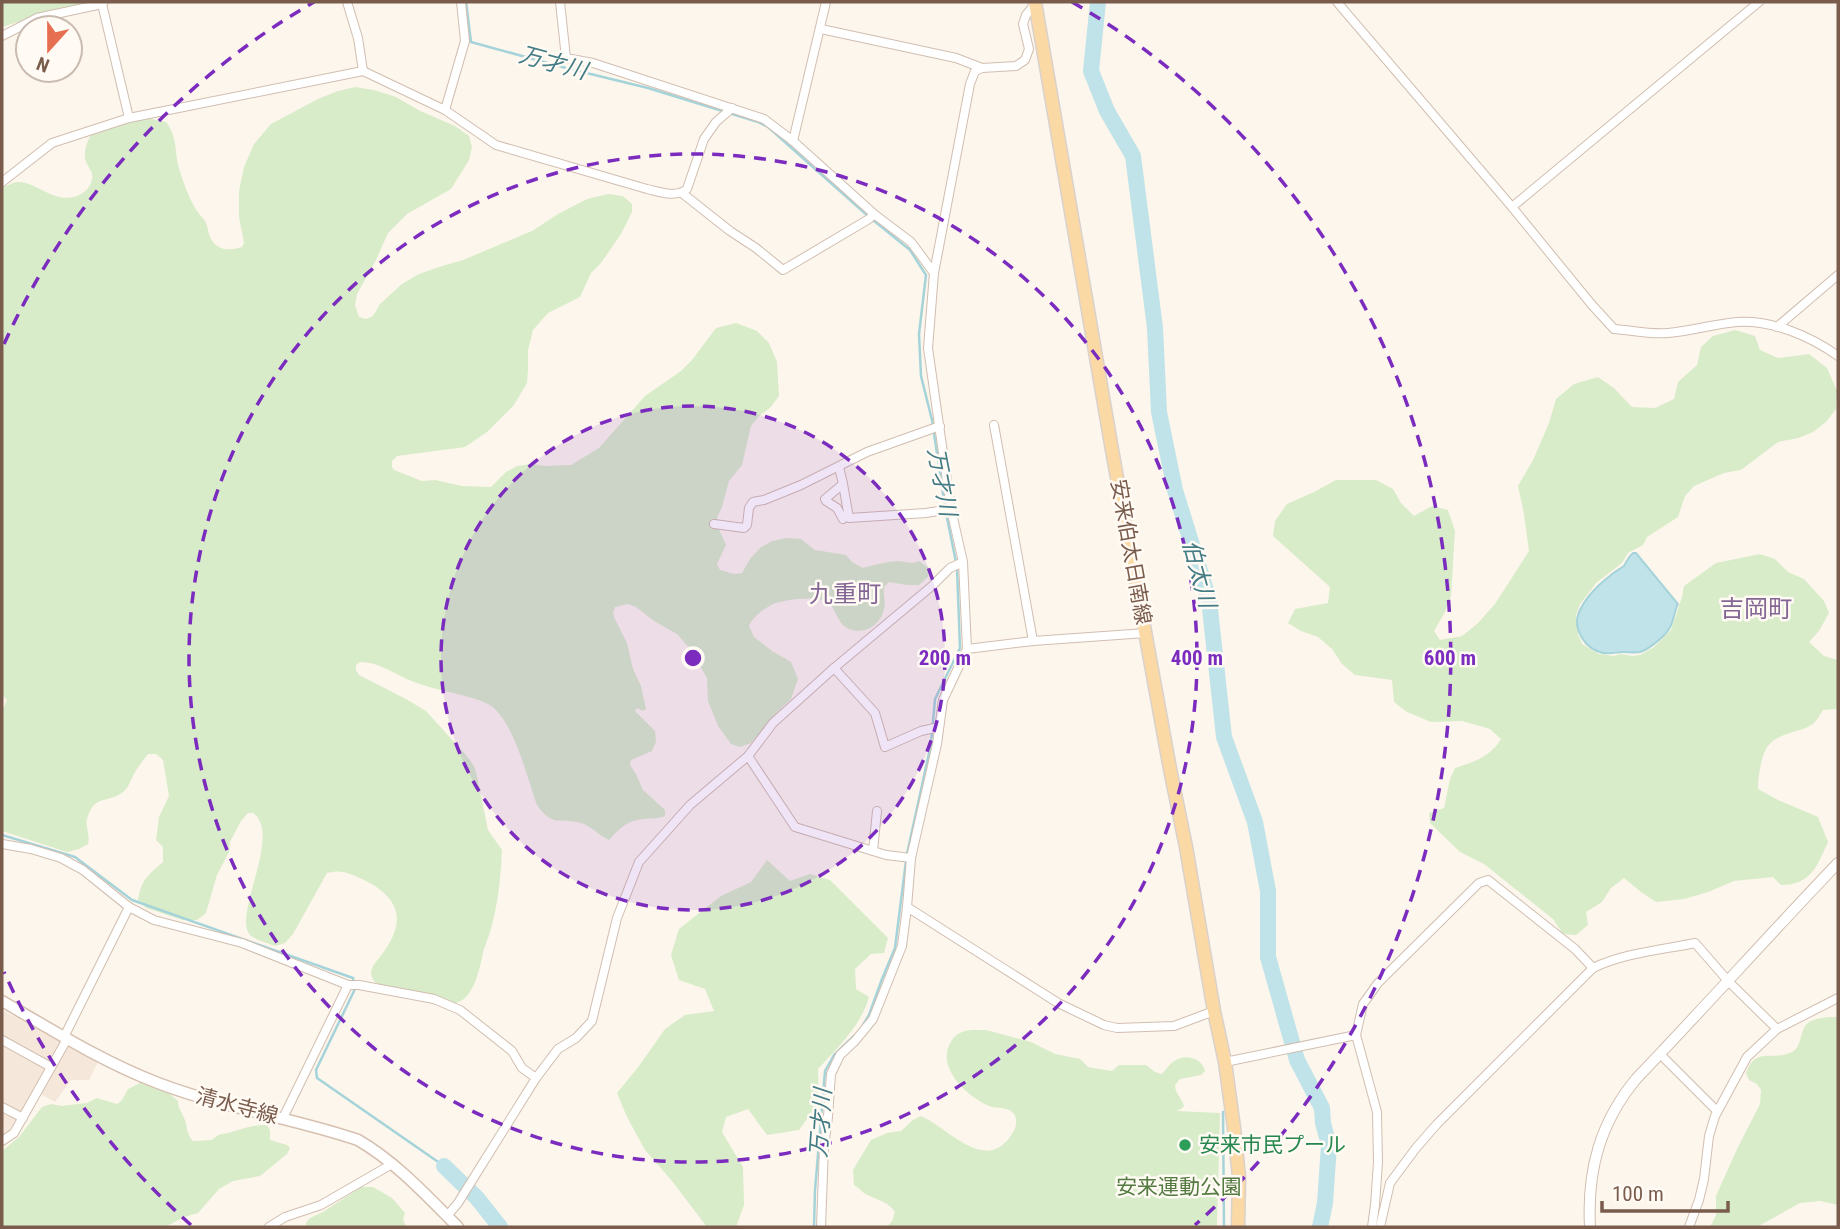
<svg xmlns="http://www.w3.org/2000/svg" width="1840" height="1229" viewBox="0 0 1840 1229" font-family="'Roboto Condensed','Noto Sans JP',sans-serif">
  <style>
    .residential { fill: #f5e8da }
    .green { fill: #d8ecc9 }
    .water { fill: #bfe3e8; stroke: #a5d3da; stroke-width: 2 }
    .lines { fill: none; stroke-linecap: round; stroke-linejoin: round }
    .stream { stroke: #a5d3da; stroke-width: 2.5 }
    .river { stroke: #bfe3e8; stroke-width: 16 }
    .minor-casing { stroke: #d1beb0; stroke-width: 10 }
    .tertiary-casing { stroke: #d1beb0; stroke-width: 12 }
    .secondary-casing { stroke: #d6c0b0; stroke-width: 13 }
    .primary-casing { stroke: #dad1cd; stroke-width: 15 }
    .minor { stroke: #fff; stroke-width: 8 }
    .tertiary { stroke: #fff; stroke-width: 10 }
    .secondary { stroke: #fff; stroke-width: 10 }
    .primary { stroke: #fbd9a5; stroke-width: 12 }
    .ring { fill: none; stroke: #7b2cbf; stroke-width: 3.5; stroke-dasharray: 12 9 }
    .leisure-dot { fill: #2e9e5b; stroke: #fffaf3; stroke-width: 2.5 }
    .labels { text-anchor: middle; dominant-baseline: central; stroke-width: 5; stroke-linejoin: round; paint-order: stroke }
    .street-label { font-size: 21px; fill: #7a5c4d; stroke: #fffaf3 }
    .leisure-label { font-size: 21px; fill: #27864d; stroke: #fffaf3; text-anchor: start }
    .park-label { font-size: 21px; fill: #537a41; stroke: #fffaf3 }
    .water-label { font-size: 23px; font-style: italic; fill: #437c86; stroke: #fffaf3 }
    .quarter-label { font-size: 24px; fill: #846695; stroke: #fffaf3 }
    .centre { fill: #7b2cbf; stroke: #fffaf3; stroke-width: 3.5 }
    .ring-label { font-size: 21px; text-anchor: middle; font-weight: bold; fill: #7b2cbf; stroke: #fffaf3; stroke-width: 5; stroke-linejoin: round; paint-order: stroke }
  </style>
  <rect width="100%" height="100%" fill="#fdf6ec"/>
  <polygon class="residential" points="2,1010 98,1062 89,1080 71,1080 55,1102 33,1090 10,1130 2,1136"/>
  <g class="green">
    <polygon points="2,2 91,2 62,8 2,27"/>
    <path d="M355 87 374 90 396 97 420 111 455 126 469 136 472 147 469 160 451 189 407 214 388 233 375 262 357 294 355 305 359 317 366 319 373 316 380 304 402 284 419 274 439 267 463 260 532 231 558 214 587 199 608 194 623 196 632 204V212L621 234 601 263 591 273 580 297 548 313 533 330 528 350V369L527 383 514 405 487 432 465 447 397 456 392 461V467L394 470 422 481 435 480 462 486 491 487 506 472 517 466 531 464 545 466 571 465 599 448 645 396 681 371 692 360 716 328 736 323 757 331 769 343 777 362 779 396 770 408 759 416 751 426 742 465 729 481 722 507 717 518 718 527 726 545 717 564 720 570 734 574 742 573 750 559 760 548 772 541 786 538 801 539 815 550 846 555 852 562 863 568C874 565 885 562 897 561 905 561 910 565 919 561L929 568 928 577 919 585H907L889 582 884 587C883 594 886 603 884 609 880 629 856 638 842 624 836 617 835 607 827 602 817 595 783 600 773 604 763 609 753 617 749 626L754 637 772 651 791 662 798 679 791 699 778 711 751 743 740 747 731 744 718 726 708 701 707 678 691 650 677 634 654 621 636 607 628 604 615 607 613 613 615 619 627 643 633 669 641 686 646 709 643 711 637 708 635 711 655 731 656 742 652 751 631 760 630 765 636 774 643 790 665 810V816C658 819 651 818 643 819 624 822 621 828 609 840 600 836 593 828 584 824 564 816 554 830 537 805 527 778 513 717 488 704 467 694 442 692 420 684 399 678 382 662 360 662L356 665V670L359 675 406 699 426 711 466 755 474 766 477 776 488 830 502 850C501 876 498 904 491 929 489 936 486 943 484 949 480 965 475 1000 455 1003 444 1005 432 993 420 992 409 991 382 991 375 982 364 970 379 960 385 950 408 917 396 895 362 879 348 873 342 869 327 873L293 934 285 943 275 946C267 943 256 940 250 935 232 916 283 834 253 813H248L241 821 230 842 229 852 217 875 206 913 197 920H183L146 908 138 900C141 880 149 874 163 862V847L156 840 159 817 169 796 163 760 156 754H148C142 762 136 769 132 778 129 784 128 788 123 792 111 802 97 796 90 811 82 827 91 830 88 844L79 849 67 852 2 831V711L7 700 2 694V188C6 186 12 183 17 182 36 181 51 202 74 197 85 194 94 185 92 173 90 168 86 164 85 158 84 148 88 141 92 132L147 118 166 122C178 138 174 150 179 168 183 182 188 196 195 208 198 213 202 217 205 221 208 226 208 232 210 237 217 251 228 251 242 247L244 243 239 217V191L244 167 254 144 271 124 318 99 338 91Z"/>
    <path d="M1735 330 1755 336 1760 350 1778 358 1809 354 1827 368 1837 391 1836 409 1826 422 1813 432 1798 438 1778 442 1741 470 1724 473 1694 486 1685 496 1678 517 1647 537 1643 545 1628 553 1622 563 1596 583 1591 590 1580 604 1576 615 1578 634 1582 644 1599 654 1614 656 1620 654 1633 656 1640 655 1654 647 1671 630 1682 597 1684 586 1716 563 1760 554 1775 559 1788 572 1804 579 1824 601 1829 613 1819 631 1809 642 1824 656 1838 660V709L1823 710C1820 715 1817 720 1813 724 1800 733 1779 732 1768 746 1761 755 1758 778 1758 789L1778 800 1818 817 1828 842C1817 866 1811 885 1781 885L1773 877 1734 881 1708 892 1684 899 1656 902 1641 892 1624 878 1611 888 1602 902 1586 912 1588 925 1576 935 1563 934 1553 919 1484 864 1460 852 1430 823 1429 813 1444 808 1450 779 1455 768C1474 762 1490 757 1501 739L1490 729 1462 721 1431 722 1407 712 1394 702 1392 680 1355 675 1342 664 1332 649 1318 637 1301 631 1288 623 1295 609 1328 603 1330 587 1273 536 1275 521 1287 504 1314 492 1336 480H1376L1393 489 1401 503 1414 516 1432 506 1448 510 1455 531 1451 596 1445 612 1434 631 1440 640 1462 636 1477 624 1495 604 1529 551 1524 514 1518 486 1533 460 1549 423 1556 399 1574 384 1598 377 1614 388 1632 407 1655 408 1674 399 1678 382 1697 365 1701 347 1713 336Z"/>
    <path d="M767 860 790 881 810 874 830 880 888 938 884 953 871 954 855 969 856 989 869 997C861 1026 837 1048 818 1069L819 1102 799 1130 767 1135 748 1109 726 1117 722 1132 743 1167 744 1205 736 1227H707L672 1181 645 1150 627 1117 617 1093 639 1066 665 1029 685 1015 714 1011 705 989 679 980 671 955 679 929 721 896 751 882Z"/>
    <path d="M1838 1017V1205L1820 1201 1800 1203 1757 1227H1710L1716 1215V1196L1737 1149 1760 1104 1761 1090 1757 1084 1749 1080 1746 1073C1756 1045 1772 1062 1792 1052 1804 1046 1798 1027 1811 1021 1819 1017 1830 1017 1838 1017Z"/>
    <path d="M986 1030 1031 1042 1055 1054 1080 1059 1088 1067 1112 1071 1119 1065H1146L1155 1072 1161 1074C1166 1071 1168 1065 1173 1062 1184 1053 1202 1057 1205 1071L1201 1075 1180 1079 1175 1085C1175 1093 1181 1097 1184 1106L1181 1109 1176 1111 1220 1113 1217 1227H887L892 1221 895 1212C887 1200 875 1200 864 1193 860 1190 858 1187 854 1185L853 1170 871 1140 887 1133 901 1131 913 1120 921 1116C950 1129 986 1175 1012 1134 1016 1129 1018 1120 1014 1114 1008 1106 997 1109 989 1106 966 1096 934 1066 952 1040 960 1028 973 1030 986 1030Z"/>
    <path d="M140 1083 170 1094 178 1101C178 1109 181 1110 184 1118 189 1128 184 1130 193 1141L212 1140 218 1135C235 1133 250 1124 267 1125L270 1130V1140L287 1145 290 1148 287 1154 260 1176 233 1181 219 1189 198 1213 184 1217 165 1227H2V1151L19 1137 42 1107 51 1104 62 1106 87 1103 97 1098 117 1104 122 1100 128 1089Z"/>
    <polygon points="361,1187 373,1187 392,1198 405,1213 403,1219 406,1227 306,1227 306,1223 310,1218 323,1212"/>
  </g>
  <path class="water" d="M1633 553H1636L1678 604C1674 611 1674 622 1669 629 1665 636 1648 650 1640 652 1635 653 1629 652 1624 652 1617 652 1611 654 1603 653 1585 649 1572 629 1579 612 1586 596 1598 585 1611 575 1614 572 1620 569 1624 566 1627 561 1628 557 1633 553Z"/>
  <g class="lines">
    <g class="stream">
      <polyline points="466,2 471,42 566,68 648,88 758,122 768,127 868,216"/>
      <polyline points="873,220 910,250 926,275 919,334 921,376 932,420 945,507"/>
      <polyline points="946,513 956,562"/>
      <polyline points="2,835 75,857 132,900 353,978 355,989 316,1070 317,1078 444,1166"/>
      <polyline points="907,854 931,744 935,699 960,648 957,568"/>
      <polyline points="863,1025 869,1015 882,979 895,948 906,861"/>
      <polyline points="1223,1112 1224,1227"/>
      <polyline points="814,1227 815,1190 825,1071 834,1055 854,1036"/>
    </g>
    <g class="river">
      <polyline points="1098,2 1091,71 1107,111 1133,156 1155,328 1159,412 1175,490 1209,600 1224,737 1255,822 1268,891 1268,957 1297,1060 1322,1108 1323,1123 1329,1145 1325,1203 1320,1227"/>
      <polyline points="444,1166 477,1198 500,1227"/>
    </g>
    <defs>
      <g id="minor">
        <polyline points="347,2 358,38 363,71"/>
        <polyline points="560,2 566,58 593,63 764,119 793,141 874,214 911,242 934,273"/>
        <path d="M1337 2 1512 207 1592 305 1614 329C1631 330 1650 335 1668 333 1691 331 1714 324 1737 322 1773 320 1810 336 1838 356"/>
        <polyline points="102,4 129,118"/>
        <polyline points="821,29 956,58 982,68 1016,66 1025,60 1029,49 1023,24 1026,15 1035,4"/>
        <polyline points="2,36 37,18 102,4 104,2"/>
        <polyline points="445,110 465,41 461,2"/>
        <polyline points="793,141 826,2"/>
        <path d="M2 182 52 143 129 118 363 71 445 110 496 145 647 189C660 192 676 198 687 189L704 139 716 122 732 108"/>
        <polyline points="682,193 730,231 756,248 783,270 869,219 874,214"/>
        <polyline points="1512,207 1759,2"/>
        <polyline points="1777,327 1838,275"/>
        <polyline points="994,425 1033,641"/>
        <polyline points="839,467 843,484 825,499 826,501 837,508 843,519"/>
        <polyline points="843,484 849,518 926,513 951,509"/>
        <polyline points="714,524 744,528 747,525 749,508 753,502 764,500 801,485 867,452 940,426"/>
        <polyline points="967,649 1033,641 1146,633"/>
        <polyline points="834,668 875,713 885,747 921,731 939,727"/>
        <polyline points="748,756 795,827 886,855 911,858"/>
        <polyline points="2,844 31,849 61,858 83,870 129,907 154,920 242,943 348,985 359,985 434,999 460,1010 512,1051 522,1068 536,1078"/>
        <polyline points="873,851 877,811"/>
        <polyline points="907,907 1058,1003 1104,1025 1117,1028 1174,1026 1214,1011"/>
        <polyline points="1356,1035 1377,1112 1378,1162 1375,1205 1372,1227"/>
        <polyline points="64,1037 129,907"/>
        <polyline points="2,1040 51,1067"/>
        <polyline points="1660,1054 1717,1111"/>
        <polyline points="1225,1062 1356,1035 1363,1004 1378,983 1479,883 1488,880 1575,949 1593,968"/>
        <polyline points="2,1107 23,1118"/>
        <polyline points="283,1118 348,985"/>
        <polyline points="2,1141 14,1133 67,1039"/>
        <polyline points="447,1216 458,1203 536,1078 558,1049 576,1038 592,1021 617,918 639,862 690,805 748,756 773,723 834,668 932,586 950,568 963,562"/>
        <polyline points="269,1227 285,1217 321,1205 392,1164"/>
        <polyline points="821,1227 824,1147 828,1117 831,1074 840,1055 855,1041 873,1019 902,946 907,907 911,858 937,744 943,700 967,649 963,562 951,509 928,348 934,273 970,84 975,71 982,68"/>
        <path d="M1380 1227 1390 1183 1416 1148 1437 1124 1593 968C1624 953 1661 950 1695 943L1729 982 1777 1029"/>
        <polyline points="1689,1227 1699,1200 1704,1179 1709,1136 1715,1116 1747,1057 1777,1029 1838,998"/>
      </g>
      <path id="tertiary" d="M1590 1227C1587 1170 1600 1123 1636 1079 1704 1008 1770 934 1838 863"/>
      <path id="secondary" d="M2 1001C52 1030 103 1062 158 1083 223 1108 293 1118 358 1140 396 1162 427 1196 458 1227"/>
      <polyline id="primary" points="1035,2 1112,450 1170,769 1186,847 1214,1011 1225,1062 1234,1128 1239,1177 1238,1227"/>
    </defs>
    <use href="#minor" class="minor-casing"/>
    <use href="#tertiary" class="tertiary-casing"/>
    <use href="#secondary" class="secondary-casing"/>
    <use href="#primary" class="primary-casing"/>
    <use href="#minor" class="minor"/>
    <use href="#tertiary" class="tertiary"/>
    <use href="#secondary" class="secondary"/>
    <use href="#primary" class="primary"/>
  </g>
  <circle cx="693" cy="658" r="252" fill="#7b2cbf" fill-opacity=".12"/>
  <g class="ring">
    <circle cx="693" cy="658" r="252"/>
    <circle cx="693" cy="658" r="504"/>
    <path d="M191 1225A757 757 0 0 1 4 972M4 344A757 757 0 0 1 314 2M1072 2A757 757 0 0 1 1195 1225"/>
  </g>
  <circle class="leisure-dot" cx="1185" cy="1145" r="7"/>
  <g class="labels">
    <g class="street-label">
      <text transform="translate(1131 552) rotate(80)">安来伯太日南線</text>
      <text transform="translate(237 1106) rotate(15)">清水寺線</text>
    </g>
    <g class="leisure-label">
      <text x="1199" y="1145">安来市民プール</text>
    </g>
    <g class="park-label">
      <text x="1179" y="1187">安来運動公園</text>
    </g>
    <g class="water-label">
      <text transform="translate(553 63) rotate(15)">万才川</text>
      <text transform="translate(942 482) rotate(79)">万才川</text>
      <text transform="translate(1199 574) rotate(75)">伯太川</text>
      <text transform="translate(821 1123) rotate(-86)">万才川</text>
    </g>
    <g class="quarter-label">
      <text x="845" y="594">九重町</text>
      <text x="1756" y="609">吉岡町</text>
    </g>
  </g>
  <circle cx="693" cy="658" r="10" class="centre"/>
  <g class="ring-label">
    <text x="945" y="665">200 m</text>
    <text x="1197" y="665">400 m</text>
    <text x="1450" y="665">600 m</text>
  </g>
  <rect width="1840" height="1229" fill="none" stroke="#7a5c4d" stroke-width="7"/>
  <g transform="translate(49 49) rotate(201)"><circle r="33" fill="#fffaf3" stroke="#cabbb1" stroke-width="2"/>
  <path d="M0-5L12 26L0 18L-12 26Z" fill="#e76f51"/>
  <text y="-10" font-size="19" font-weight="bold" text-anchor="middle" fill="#7a5c4d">N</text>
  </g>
  <path d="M1602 1201v10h126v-10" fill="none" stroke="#7a5c4d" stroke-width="3.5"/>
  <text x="1612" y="1201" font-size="21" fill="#7a5c4d" stroke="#fffaf3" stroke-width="5" paint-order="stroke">100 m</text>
</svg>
